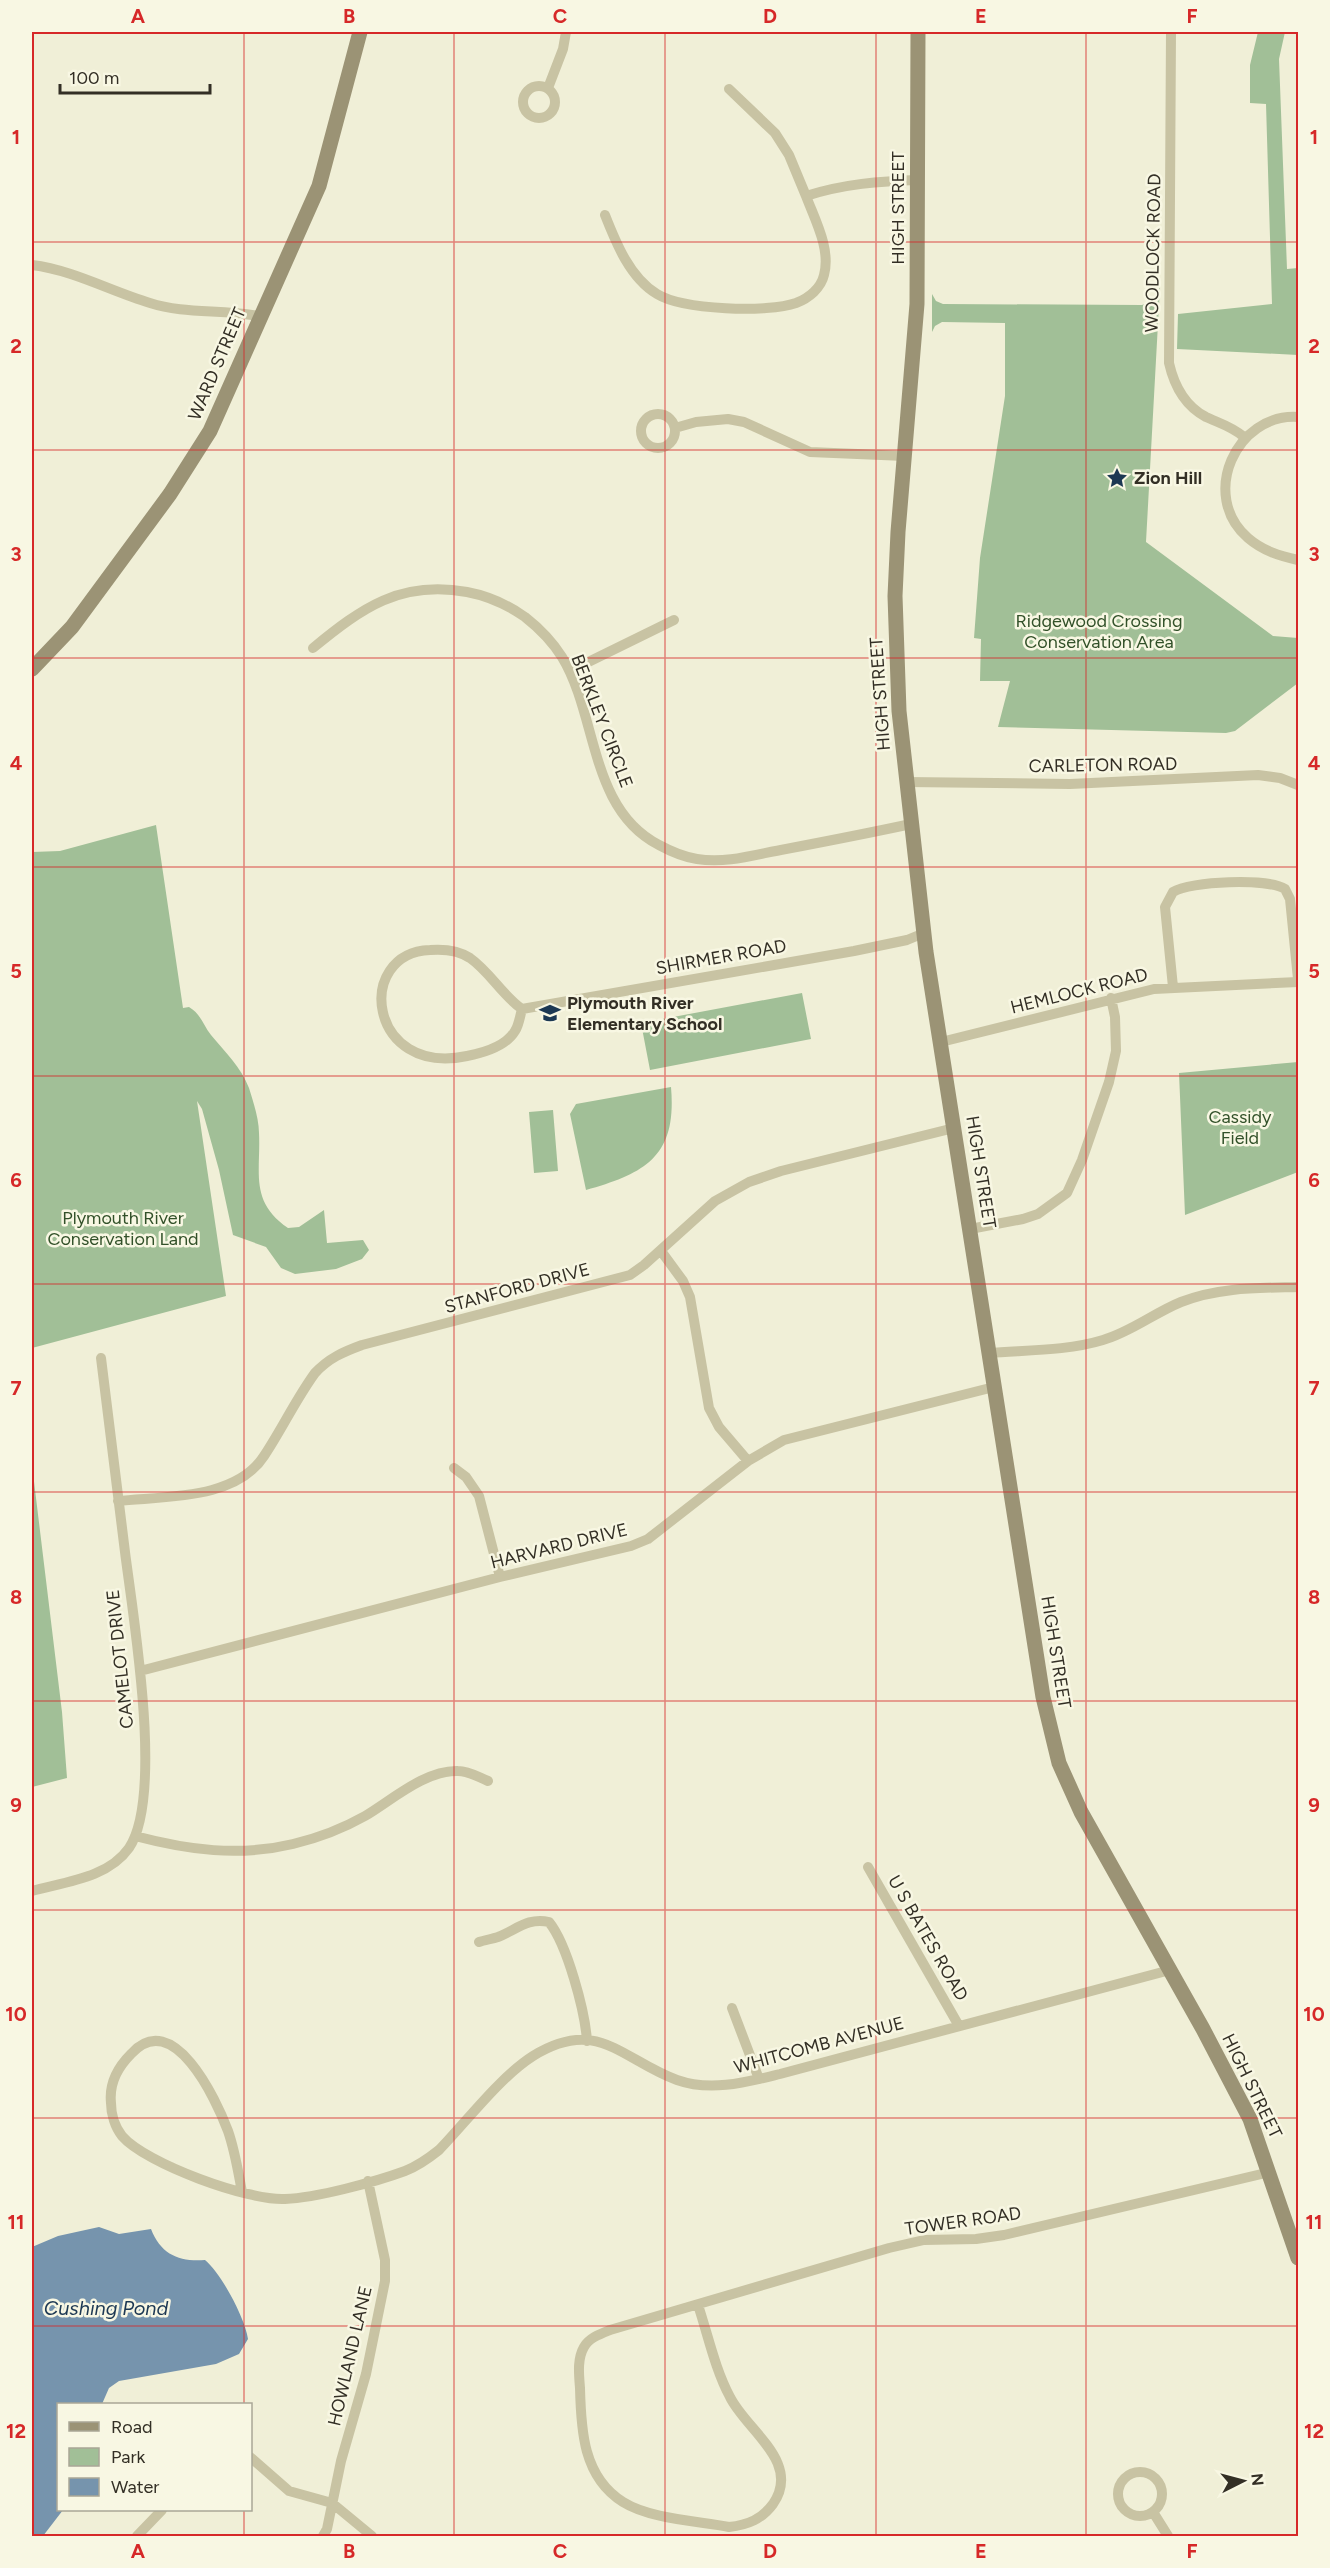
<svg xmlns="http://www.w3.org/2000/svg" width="1330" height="2568" font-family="Figtree,sans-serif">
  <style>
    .green { fill: #a1bf97 }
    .water { fill: #7694ad }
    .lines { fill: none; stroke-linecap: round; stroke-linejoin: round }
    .street { stroke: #c8c3a3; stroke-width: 10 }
    .secondary { stroke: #9b9375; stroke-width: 15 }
    .grid { fill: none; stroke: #d62828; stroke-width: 1.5; stroke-opacity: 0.55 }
    .labels { text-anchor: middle; stroke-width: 5; stroke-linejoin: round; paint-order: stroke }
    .street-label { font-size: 18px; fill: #332f25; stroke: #f8f7e3 }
    .poi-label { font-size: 18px; font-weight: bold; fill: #332f25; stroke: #f8f7e3; text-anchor: start }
    .park-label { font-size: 18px; fill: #325129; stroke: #f8f7e3 }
    .water-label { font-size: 20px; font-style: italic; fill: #1c3853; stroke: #f8f7e3 }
    .neatline { fill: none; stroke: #d62828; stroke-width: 2 }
    .grid-label { font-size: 20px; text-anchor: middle; font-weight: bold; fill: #d62828 }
  </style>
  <rect width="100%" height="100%" fill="#f0efd7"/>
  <path class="green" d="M1258,32H1285L1279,59L1287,269L1298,268V355L1177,349L1178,314L1272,304L1266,104L1250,103V65Z
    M1160,287L1146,542L1273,636L1298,638V683L1235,731L1226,733L998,727L1010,681H980L981,639L974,638L980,558L1005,396V323L942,322L935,326L932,332V294L936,301L943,304L1142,305L1154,300Z
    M156,825L183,1008L189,1007C201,1014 203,1025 211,1035C225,1052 241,1067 249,1088C253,1101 259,1119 259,1133C261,1172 249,1201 288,1228L299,1227L324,1210L327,1243L363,1240L369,1250L362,1259L336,1269L295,1274L281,1268L266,1247L233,1235L219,1170L202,1109L197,1101L226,1296L32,1348V852L60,851Z
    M802,993L811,1039L650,1070L641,1023Z
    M1298,1062V1172L1185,1215L1179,1073Z
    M671,1087C677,1156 646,1173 586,1190L570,1114L576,1104Z
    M553,1110L558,1171L534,1173L529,1112Z
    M32,1465L62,1712L67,1778L32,1787Z"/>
  <path class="water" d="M99,2227L119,2234L151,2229C161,2255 180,2262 205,2260C221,2273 245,2318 248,2339L239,2354L216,2364L119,2381L109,2388L102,2404H58V2510H63L43,2536H32V2247L58,2236Z"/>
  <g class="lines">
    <path class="street" d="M1171,32L1169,363C1174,385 1185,406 1206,417C1219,423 1233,427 1244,437
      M523 102a16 16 0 1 1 32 0a16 16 0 1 1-32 0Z
      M548,88L563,49L566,32
      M729,89L775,133L789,155L806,196
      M605,215C616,243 630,278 657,294C683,310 768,313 796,303C809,298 821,288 824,275C831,249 815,220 806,196C843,184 880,181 919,180
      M32,265C73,270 110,291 150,303C184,314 222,309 259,316
      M641 431a17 17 0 1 1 34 0a17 17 0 1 1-34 0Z
      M1298,417C1236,413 1199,496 1248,538C1263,551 1280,556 1298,560
      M675,428L696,422L728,419L744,422L810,452L905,456
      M313,648C362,608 400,580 467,592C488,596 508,605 525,617C539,628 552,641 562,657C598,716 589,809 659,845C670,851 684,857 697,859C727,864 757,854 786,849C828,841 869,833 911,824
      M570,671L674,620
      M906,782L1070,784L1258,775L1280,778L1298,785
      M1173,987L1165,907L1173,892C1190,881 1268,878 1285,889L1290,899L1298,979
      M522,1009C520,1016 519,1025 515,1031C506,1046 483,1053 467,1056C368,1077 354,953 430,950C443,949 458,950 470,958C490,972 502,995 522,1009L854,951L907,940L924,933
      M941,1042L1154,989L1298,982
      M970,1229L1023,1219L1038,1214L1067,1193L1082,1160L1109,1082L1116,1051L1115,1017L1111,998
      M661,1251L683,1281L690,1297L709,1408L719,1427L748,1461
      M989,1353C1026,1350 1067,1351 1103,1340C1131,1332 1154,1313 1181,1302C1219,1287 1259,1288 1298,1287
      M454,1468L466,1477L479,1496L500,1577
      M118,1501C165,1496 236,1500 264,1456C282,1429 296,1399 315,1373C329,1358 343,1352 362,1345L630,1275L644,1265L715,1201L749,1182L781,1171L954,1128
      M140,1671L500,1577L631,1546L648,1539L748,1461L784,1440L994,1387
      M135,1836C188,1850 239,1857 293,1844C318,1838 342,1829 365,1816C392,1800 425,1770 458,1771C469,1771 478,1777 488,1781
      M868,1867L959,2026
      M32,1891C65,1882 108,1878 129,1848C164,1796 133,1616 125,1552C117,1487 109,1422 101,1358
      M479,1942C485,1940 492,1939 498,1937C516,1930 528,1917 549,1922C567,1944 585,2011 587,2041
      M732,2008L759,2079
      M242,2192C238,2171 235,2151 228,2131C216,2099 173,2007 131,2054C118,2067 109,2084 111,2103C111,2114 115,2127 122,2136C146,2164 249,2201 285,2199C316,2198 375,2182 405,2171C418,2166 429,2158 439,2150C467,2121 500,2077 533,2056C598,2016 622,2060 677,2080C711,2092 747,2082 780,2074L1170,1970
      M698,2305C708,2335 715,2369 730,2397C746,2430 802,2462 773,2504C762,2519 748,2525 729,2527C698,2521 650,2519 623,2502C583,2477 581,2430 580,2388C579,2375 577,2359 584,2347C589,2338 600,2334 610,2330L889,2248L924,2240L976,2239L1004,2235L1270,2172
      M250,2457L289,2491L332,2503L372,2536
      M1118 2494a22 22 0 1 1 44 0a22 22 0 1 1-44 0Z
      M1153,2512L1168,2536
      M137,2536L162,2510
      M323,2536L327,2529L341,2461L366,2374L385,2281V2260L368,2181"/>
    <path class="secondary" d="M918,32L917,304L898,532L895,596L899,711L926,952L1043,1697L1059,1763L1081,1812L1203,2029L1250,2119L1298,2258
      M32,669L72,627L170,494L210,431L319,186L360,32"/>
  </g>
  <path class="grid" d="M244,32V2404M454,32V2536M665,32V2536M876,32V2536M1086,32V2536M32,242H1298M32,450H1298M32,658H1298M32,867H1298M32,1076H1298M32,1284H1298M32,1492H1298M32,1701H1298M32,1910H1298M32,2118H1298M32,2326H1298M244,2510V2536"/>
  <defs>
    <symbol id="sight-bare" viewBox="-9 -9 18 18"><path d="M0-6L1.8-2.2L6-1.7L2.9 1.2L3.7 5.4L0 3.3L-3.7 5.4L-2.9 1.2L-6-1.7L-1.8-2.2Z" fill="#1c3853" stroke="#f8f7e3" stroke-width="2.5" paint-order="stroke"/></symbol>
    <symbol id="school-bare" viewBox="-9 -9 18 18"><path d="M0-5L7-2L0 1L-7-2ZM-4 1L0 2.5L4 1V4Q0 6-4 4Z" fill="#1c3853" stroke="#f8f7e3" stroke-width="2.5" paint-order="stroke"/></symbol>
  </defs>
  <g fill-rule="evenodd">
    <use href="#sight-bare" x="1102" y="463" width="30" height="30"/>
    <use href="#school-bare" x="535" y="998" width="30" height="30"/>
  </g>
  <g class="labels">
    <g class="street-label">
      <text transform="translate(898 208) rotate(-90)" y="6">HIGH STREET</text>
      <text transform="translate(1153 253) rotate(-89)" y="6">WOODLOCK ROAD</text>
      <text transform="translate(217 364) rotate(-67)" y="6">WARD STREET</text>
      <text transform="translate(880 694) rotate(-94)" y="6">HIGH STREET</text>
      <text transform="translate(602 721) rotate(69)" y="6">BERKLEY CIRCLE</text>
      <text transform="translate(1103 765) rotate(-1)" y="6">CARLETON ROAD</text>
      <text transform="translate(721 957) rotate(-10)" y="6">SHIRMER ROAD</text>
      <text transform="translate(1079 991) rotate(-14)" y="6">HEMLOCK ROAD</text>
      <text transform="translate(981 1172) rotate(81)" y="6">HIGH STREET</text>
      <text transform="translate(517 1288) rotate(-15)" y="6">STANFORD DRIVE</text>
      <text transform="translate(559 1546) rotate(-14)" y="6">HARVARD DRIVE</text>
      <text transform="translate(1056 1652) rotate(81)" y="6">HIGH STREET</text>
      <text transform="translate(120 1659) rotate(-96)" y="6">CAMELOT DRIVE</text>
      <text transform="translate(928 1938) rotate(60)" y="6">U S BATES ROAD</text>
      <text transform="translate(819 2045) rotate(-15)" y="6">WHITCOMB AVENUE</text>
      <text transform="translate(1252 2086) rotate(64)" y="6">HIGH STREET</text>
      <text transform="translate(963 2221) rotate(-8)" y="6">TOWER ROAD</text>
      <text transform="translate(350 2356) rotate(-77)" y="6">HOWLAND LANE</text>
    </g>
    <g class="poi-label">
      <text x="1134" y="484">Zion Hill</text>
      <text x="567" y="1009">Plymouth River<tspan x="567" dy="21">Elementary School</tspan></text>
    </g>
    <g class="park-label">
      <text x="1099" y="627">Ridgewood Crossing<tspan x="1099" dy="21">Conservation Area</tspan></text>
      <text x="1240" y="1123">Cassidy<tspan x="1240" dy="21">Field</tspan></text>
      <text x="123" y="1224">Plymouth River<tspan x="123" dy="21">Conservation Land</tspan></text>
    </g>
    <g class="water-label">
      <text x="106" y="2315">Cushing Pond</text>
    </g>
  </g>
  <rect width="1330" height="2568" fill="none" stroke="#f8f7e3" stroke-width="66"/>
  <rect x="57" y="2403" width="195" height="108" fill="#f8f7e3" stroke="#a9a797" stroke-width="1.5"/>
  <rect x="69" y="2422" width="30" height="9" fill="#9b9375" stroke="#a9a797" stroke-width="1.5"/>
  <text x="111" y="2433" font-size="18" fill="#332f25">Road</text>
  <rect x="69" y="2448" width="30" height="18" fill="#a1bf97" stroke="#a9a797" stroke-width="1.5"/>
  <text x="111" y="2463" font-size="18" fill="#332f25">Park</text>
  <rect x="69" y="2478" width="30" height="18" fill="#7694ad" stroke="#a9a797" stroke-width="1.5"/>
  <text x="111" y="2493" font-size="18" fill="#332f25">Water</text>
  <g transform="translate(1243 2481) rotate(84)" stroke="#f8f7e3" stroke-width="4.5" paint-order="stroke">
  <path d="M0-4.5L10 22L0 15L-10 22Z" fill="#332f25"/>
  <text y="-9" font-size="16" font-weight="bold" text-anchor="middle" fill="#332f25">N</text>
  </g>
  <path d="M60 84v9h150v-9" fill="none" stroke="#332f25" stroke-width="3"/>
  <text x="69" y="84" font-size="18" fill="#332f25" stroke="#f8f7e3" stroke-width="4.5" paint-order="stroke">100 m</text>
  <rect x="33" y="33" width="1264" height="2502" class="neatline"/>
  <g class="grid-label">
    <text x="138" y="23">A</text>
    <text x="349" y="23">B</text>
    <text x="560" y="23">C</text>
    <text x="770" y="23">D</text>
    <text x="981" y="23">E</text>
    <text x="1192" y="23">F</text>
    <text x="16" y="144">1</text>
    <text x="1314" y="144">1</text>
    <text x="16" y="353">2</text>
    <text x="1314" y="353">2</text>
    <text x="16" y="561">3</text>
    <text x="1314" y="561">3</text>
    <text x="16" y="770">4</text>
    <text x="1314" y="770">4</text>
    <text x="16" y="978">5</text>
    <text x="1314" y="978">5</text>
    <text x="16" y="1187">6</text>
    <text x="1314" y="1187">6</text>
    <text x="16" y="1395">7</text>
    <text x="1314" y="1395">7</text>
    <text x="16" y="1604">8</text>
    <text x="1314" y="1604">8</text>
    <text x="16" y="1812">9</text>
    <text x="1314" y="1812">9</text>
    <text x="16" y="2021">10</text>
    <text x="1314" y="2021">10</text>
    <text x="16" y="2229">11</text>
    <text x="1314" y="2229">11</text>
    <text x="16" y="2438">12</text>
    <text x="1314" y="2438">12</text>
    <text x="138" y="2558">A</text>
    <text x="349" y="2558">B</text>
    <text x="560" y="2558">C</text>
    <text x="770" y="2558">D</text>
    <text x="981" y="2558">E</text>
    <text x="1192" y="2558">F</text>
  </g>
</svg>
